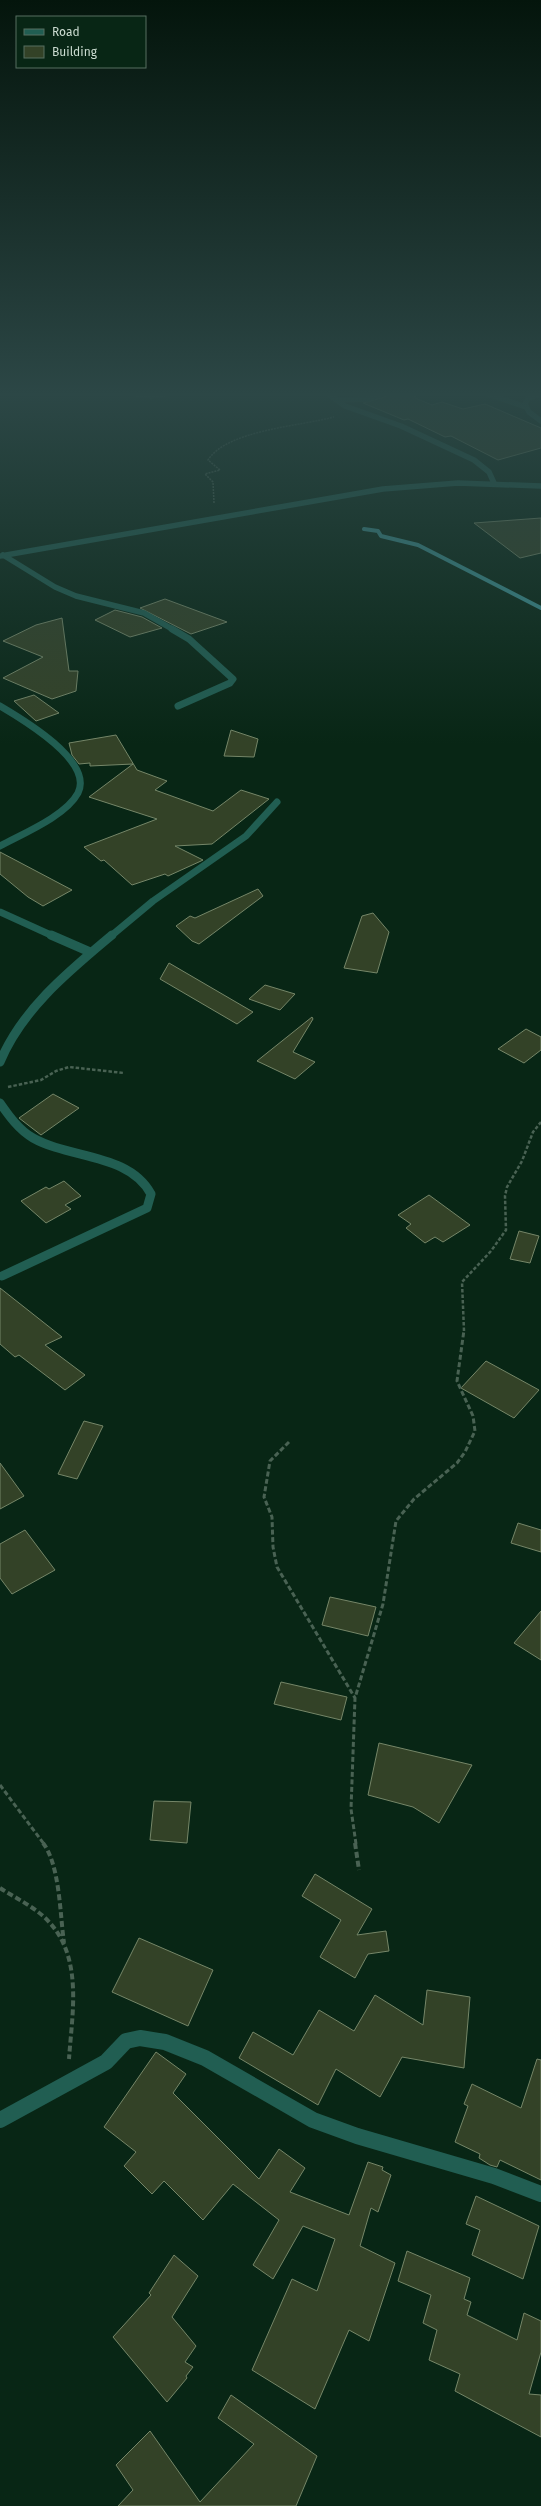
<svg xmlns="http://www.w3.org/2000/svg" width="541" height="2506" font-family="'Fira Sans',sans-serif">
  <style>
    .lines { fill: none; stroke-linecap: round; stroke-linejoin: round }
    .stream { stroke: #3d9092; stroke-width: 4 }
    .building { fill: #334227; stroke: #758668 }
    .path-far3 { stroke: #496253; stroke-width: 1.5; stroke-dasharray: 2 1; stroke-linecap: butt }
    .path-far2 { stroke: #496253; stroke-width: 2.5; stroke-dasharray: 3.5 2; stroke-linecap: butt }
    .path-far1 { stroke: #496253; stroke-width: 3; stroke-dasharray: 5 2.5; stroke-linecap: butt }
    .path { stroke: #496253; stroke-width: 4; stroke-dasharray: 6 3; stroke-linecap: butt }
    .minor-far3 { stroke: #215e52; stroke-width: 5.5 }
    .minor-far2 { stroke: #215e52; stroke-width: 7 }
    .minor-far1 { stroke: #215e52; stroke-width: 9 }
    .minor { stroke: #215e52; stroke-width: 16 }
  </style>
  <rect width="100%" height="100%" fill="#082615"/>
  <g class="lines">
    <path class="stream" d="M364,529L378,531L381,536L418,545L541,608"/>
  </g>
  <path class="building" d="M387,393H415V398L432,405L442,402L463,409L485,404L541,428V448L498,460L451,436L445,437L408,419L404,420L363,403L385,397Z
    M541,518V553L520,558L474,523Z
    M165,599L227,622L191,634L140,608Z
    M115,610L142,617L162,628L130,637L95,620Z
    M62,618L69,671H78L76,691L52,699L3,678L43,657L3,641L36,625Z
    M34,695L59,713L36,721L14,701Z
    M231,730L258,739L254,757L224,756Z
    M116,735L137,770L167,781L155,790L213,811L241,790L269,799L212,844L175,846L203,860L201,861L168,876L165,874L132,885L104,860L101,861L84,847L157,819L89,797L133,764L90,766V763L79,764L72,755L69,743Z
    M0,852L72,890L43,906L28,897L0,874Z
    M258,889L263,896L199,944L192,941L176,926L190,916L195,918Z
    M373,913L389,932L377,973L344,968L362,916Z
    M169,963L253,1012L237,1024L160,979Z
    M265,985L295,994L280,1010L249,999Z
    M312,1017L313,1019L293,1052L315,1062L295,1079L257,1061Z
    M526,1029L541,1037V1050L524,1063L498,1049Z
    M53,1094L79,1108L41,1135L19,1118Z
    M64,1181L81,1196L65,1205L71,1209L46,1223L21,1201L46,1187L49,1189Z
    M429,1195L470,1225L443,1242L435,1237L425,1243L406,1228L411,1224L398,1215Z
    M519,1231L539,1236L530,1263L510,1259Z
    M0,1288L62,1337L45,1345L85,1375L65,1390L19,1355L15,1357L0,1344Z
    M486,1361L539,1390L514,1418L461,1388Z
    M84,1421L103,1426L77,1479L58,1474Z
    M0,1463L24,1496L0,1509Z
    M518,1523L541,1530V1552L511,1543Z
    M25,1530L55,1570L12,1594L0,1578V1544Z
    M330,1597L376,1607L368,1636L322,1625Z
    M541,1611V1660L514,1643Z
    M281,1682L347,1697L341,1720L274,1704Z
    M379,1743L472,1765L439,1823L413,1807L368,1795Z
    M154,1801L191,1802L187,1843L150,1840Z
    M315,1874L372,1909L357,1935L386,1931L389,1951L368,1954L355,1978L320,1957L341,1920L302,1896Z
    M139,1938L213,1970L188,2026L112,1992Z
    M427,1990L470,1997L464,2068L402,2057L380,2097L336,2069L318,2105L239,2058L253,2032L293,2055L319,2010L354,2031L375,1995L423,2025Z
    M156,2052L186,2074L173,2093L259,2179L279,2149L305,2168L290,2192L349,2215L368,2162L383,2167L382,2170L391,2175L378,2212L371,2208L360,2246L395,2263L369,2341L349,2330L315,2409L252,2370L292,2279L317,2291L335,2239L303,2226L273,2279L253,2265L279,2220L233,2184L203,2220L164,2181L152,2194L124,2166L136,2152L104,2127Z
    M537,2059L541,2060V2180L500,2160L497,2167L490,2165L479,2158L480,2154L455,2142L468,2106L464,2104L472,2084L521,2108Z
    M476,2196L539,2226L523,2279L472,2255L480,2230L466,2224Z
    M407,2251L470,2278L464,2299L471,2302L467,2315L517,2340L524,2313L541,2321V2352L529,2394L541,2395V2437L455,2391L460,2374L429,2360L437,2330L423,2323L431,2295L398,2281Z
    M174,2255L198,2276L172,2317L196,2346L185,2362L193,2367L186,2376L187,2378L167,2402L113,2337L151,2295L149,2293Z
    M231,2395L317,2456L296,2506H118L133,2490L116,2465L150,2431L200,2502L254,2444L218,2418Z"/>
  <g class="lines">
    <path class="path-far3" d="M214,503L213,482L205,474L220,470L208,460C227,430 301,426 334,417"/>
    <path class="path-far2" d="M8,1087L41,1080L56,1071L69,1067L124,1073
      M464,1331L462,1282L491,1251L506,1230L505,1196L507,1187L522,1161L533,1132L541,1122"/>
    <path class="path-far1" d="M289,1442L270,1461L264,1497L272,1517L273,1547L277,1567L355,1698
      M0,1785L44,1844
      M356,1844L351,1809L355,1698L383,1604L396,1521L414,1499L457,1463L465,1452L475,1431L473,1416L457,1381L464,1330"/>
    <path class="path" d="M43,1843C60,1865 60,1915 64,1943
      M355,1843L359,1870
      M0,1888C17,1899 37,1908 50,1923C83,1960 72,2014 69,2059"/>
    <path class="minor-far3" d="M130,393L151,396L172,393
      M327,393L345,406L401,426L474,460L489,472L494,483
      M485,393L526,407
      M541,394L528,398L525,404L529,412L541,421
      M336,400L368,399L383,393
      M3,555L55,587L76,596L144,613L174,630
      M0,556L383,489L458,483L541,486"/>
    <path class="minor-far2" d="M172,629L189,639L233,679L230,683L178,706
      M0,706C22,719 94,761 78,793C66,816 22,834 0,846
      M0,912L53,936
      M111,936L153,901L246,836L277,802"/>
    <path class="minor-far1" d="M51,935L90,952
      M0,1062C22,1009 69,971 112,935
      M0,1103C9,1116 19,1130 33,1138C70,1159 129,1153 151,1194L147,1208L2,1276"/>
    <path class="minor" d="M0,2120L106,2062L126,2041L140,2038L165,2042L205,2058L313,2120L357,2136L494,2176L541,2194"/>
  </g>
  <linearGradient id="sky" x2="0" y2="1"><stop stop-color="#04150c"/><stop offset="0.53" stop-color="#2c4746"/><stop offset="1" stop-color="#2c4746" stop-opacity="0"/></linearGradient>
  <rect width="541" height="744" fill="url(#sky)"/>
  <rect x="16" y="16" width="130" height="52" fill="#082615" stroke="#566e60"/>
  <rect x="24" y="29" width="20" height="6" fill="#215e52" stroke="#566e60"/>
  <text x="52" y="36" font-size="12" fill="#cbdbd0">Road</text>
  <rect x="24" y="46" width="20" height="12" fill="#334227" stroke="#566e60"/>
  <text x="52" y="56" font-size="12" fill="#cbdbd0">Building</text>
</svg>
